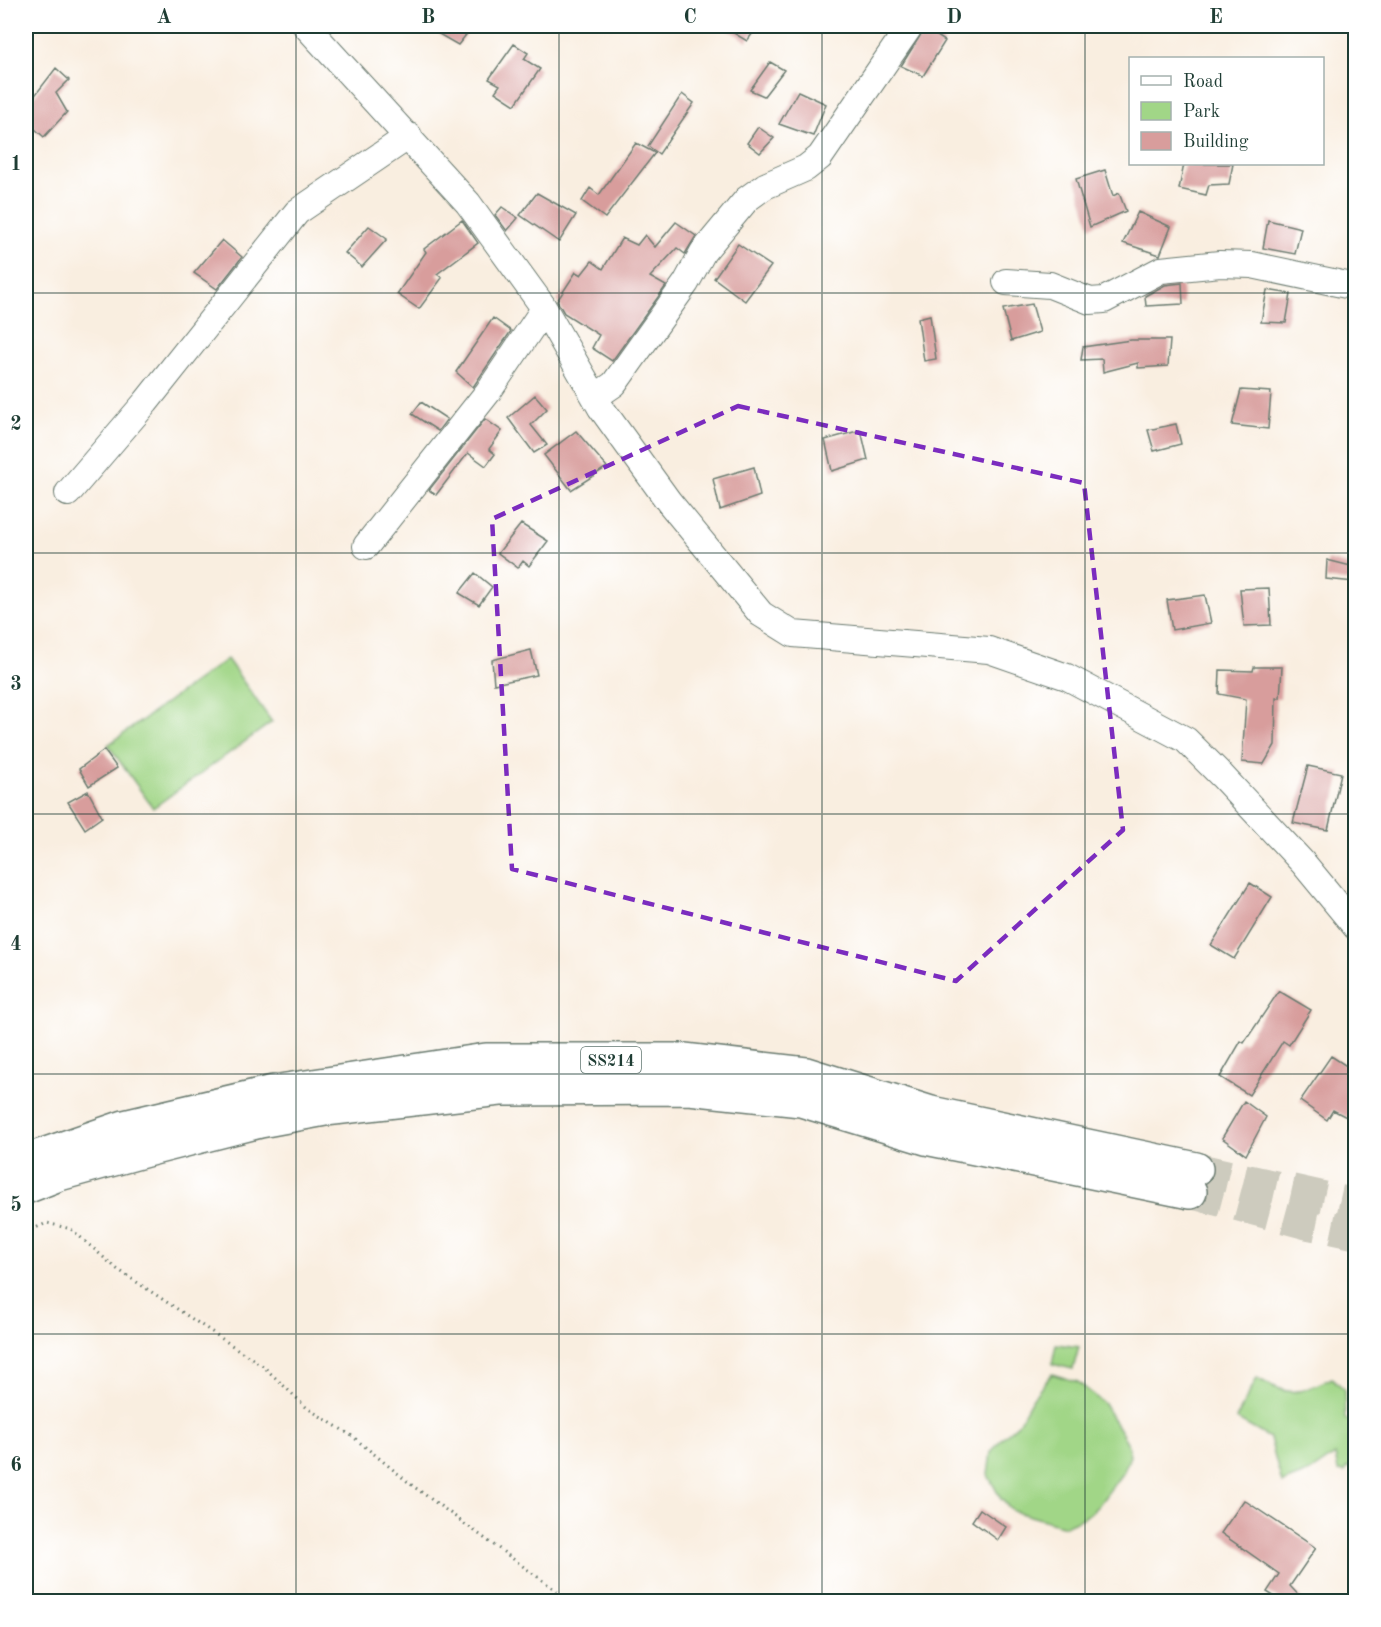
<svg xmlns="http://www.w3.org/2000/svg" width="1381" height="1627" font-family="'Old Standard TT',serif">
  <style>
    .green { fill: #a1d687; stroke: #608a5e; stroke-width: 1.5 }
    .building { fill: #d89d9c }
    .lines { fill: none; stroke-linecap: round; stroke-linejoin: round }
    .highway-tunnel { stroke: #cdcbbe; stroke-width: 33; stroke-dasharray: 33 16; stroke-linecap: butt }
    .minor-casing { stroke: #6b7b70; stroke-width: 28 }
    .highway-casing { stroke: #6b7b70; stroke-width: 36 }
    .path { stroke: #6b7b70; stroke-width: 3; stroke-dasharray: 1.5 4.5; stroke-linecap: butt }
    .minor { stroke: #fff; stroke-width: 26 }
    .highway { stroke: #fff; stroke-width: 33 }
    .marked { fill: none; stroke: #7b2cbf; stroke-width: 4.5; stroke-dasharray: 12 8; stroke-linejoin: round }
    .grid { fill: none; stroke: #1f3d34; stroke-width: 1.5; stroke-opacity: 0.55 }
    .labels { text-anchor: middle; stroke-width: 4.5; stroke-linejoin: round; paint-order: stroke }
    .shield { fill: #fff; stroke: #627771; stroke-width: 1.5 }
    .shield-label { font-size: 16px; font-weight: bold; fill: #1f3d34 }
    .neatline { fill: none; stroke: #1f3d34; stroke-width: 2 }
    .grid-label { font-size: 20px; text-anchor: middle; font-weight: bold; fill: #1f3d34 }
  </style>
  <rect width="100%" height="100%" fill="#fff"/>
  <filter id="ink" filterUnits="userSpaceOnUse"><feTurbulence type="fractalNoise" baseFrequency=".0167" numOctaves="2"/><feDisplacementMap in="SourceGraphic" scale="12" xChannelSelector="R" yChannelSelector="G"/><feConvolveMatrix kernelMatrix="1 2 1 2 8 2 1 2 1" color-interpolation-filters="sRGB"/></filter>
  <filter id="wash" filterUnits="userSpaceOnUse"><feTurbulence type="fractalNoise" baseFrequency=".008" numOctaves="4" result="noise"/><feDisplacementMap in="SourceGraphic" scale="24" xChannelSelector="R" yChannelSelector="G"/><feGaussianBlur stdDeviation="1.35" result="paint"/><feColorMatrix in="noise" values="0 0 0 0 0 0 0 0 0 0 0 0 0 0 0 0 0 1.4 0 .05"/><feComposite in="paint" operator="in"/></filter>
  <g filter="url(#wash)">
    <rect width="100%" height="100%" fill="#f9eee0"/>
    <path class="green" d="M227,659L272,722L153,808L108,745Z
      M1056,1344L1079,1347L1073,1369L1052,1364Z
      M1052,1374L1078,1382L1104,1404L1127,1442L1130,1456L1124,1471L1098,1506L1085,1517L1065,1526L1013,1511L1001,1499L988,1475L991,1452L1002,1438L1018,1424L1032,1399Z
      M1257,1378C1292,1398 1296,1394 1332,1378L1344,1389L1345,1418L1355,1424V1466L1347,1467L1345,1472L1338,1471L1335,1455L1310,1472L1282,1483L1270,1438L1236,1419Z"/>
    <g id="blocks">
      <path class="building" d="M425,26H473L458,45Z
        M722,26H758L747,41Z
        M925,28L945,41L923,76L901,66Z
        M514,44L528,53L524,59L540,69L515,105L495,92L500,85L489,79Z
        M770,62L784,70L764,96L750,90Z
        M56,68L69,80L56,93L67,112L44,137L26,121V107Z
        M798,91L826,104L813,136L779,124Z
        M682,94L694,103L659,154L648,146Z
        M758,127L774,138L760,153L747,143Z
        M636,143L655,153L605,218L582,201L590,188L599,195Z
        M1184,164H1233L1229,184L1209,185L1206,195L1179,189Z
        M1105,170L1113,196L1119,193L1126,211L1090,227L1076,179Z
        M537,193L576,215L559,242L520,215Z
        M502,207L518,218L507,231L495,215Z
        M1138,212L1171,227L1160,255L1123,243Z
        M462,220L478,243L437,274L442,278L419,309L397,294L426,252L424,249Z
        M1268,220L1301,228L1295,254L1263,248Z
        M676,222L696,236L685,254L677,248L650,277L666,286L612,361L592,348L599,335L564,313L557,301L576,272L581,275L592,261L603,269L622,238L637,245L645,235L655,247Z
        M369,226L387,239L362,267L345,253Z
        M222,240L242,257L217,289L194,273Z
        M738,244L771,266L745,301L714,278Z
        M1182,283L1183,304L1146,306L1145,296L1165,285Z
        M1267,290L1291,294L1286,323L1261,322Z
        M1032,304L1040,332L1011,341L1003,309Z
        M930,315L936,359L924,361L918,318Z
        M493,318L511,331L473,387L456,372Z
        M1131,340H1170L1168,366L1138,368V363L1103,372L1102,359L1081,360L1083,347Z
        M1241,390L1271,392L1268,429L1232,425Z
        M535,395L547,409L531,425L547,445L534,453L508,418Z
        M421,402L447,419L438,431L412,414Z
        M485,419L502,431L489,449L495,454L486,466L468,453L436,495L429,490Z
        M1176,424L1181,444L1154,451L1148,430Z
        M861,430L868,460L832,471L825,440Z
        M576,431L607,467L571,490L544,455Z
        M754,467L760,496L720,510L713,479Z
        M521,524L548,541L529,566L523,561L518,568L498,553Z
        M1327,560L1355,567L1354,582L1326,579Z
        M475,573L492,587L479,605L459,593Z
        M1269,588L1271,625L1244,626L1240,589Z
        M1205,595L1211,623L1172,630L1167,600Z
        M531,650L537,675L494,684L492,660Z
        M1254,667H1282L1280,698H1276L1275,745L1264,764L1242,762L1246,699L1219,694L1220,670L1253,671Z
        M104,750L117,768L89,786L79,769Z
        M1308,766L1341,773L1328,830L1293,823Z
        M88,791L102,817L85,829L68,802Z
        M1250,883L1272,897L1234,959L1211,945Z
        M1279,991L1311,1010L1289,1045L1283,1041L1249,1095L1220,1077L1241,1041L1244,1043Z
        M1331,1056L1356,1072L1346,1091L1356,1095V1122L1333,1110L1327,1120L1300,1101Z
        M1244,1101L1266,1117L1246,1155L1222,1138Z
        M1244,1500L1316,1548L1290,1586L1305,1602H1283L1267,1592L1279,1574L1221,1533Z
        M980,1509L1006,1527L998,1540L972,1521Z"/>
    </g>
  </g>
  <g filter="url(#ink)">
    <use href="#blocks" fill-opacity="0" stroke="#6b7b70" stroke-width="1.5"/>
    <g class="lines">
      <path class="highway-tunnel" d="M1196,1169L1356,1205
        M1190,1192L1307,1223L1356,1233"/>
      <defs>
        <path id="minor" d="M306,26L468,203L542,305L601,408L669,502L761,614L793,634L989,650L1067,677L1186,740L1222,776L1304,864L1356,927
          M1006,282L1050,285L1090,301L1104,300L1161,270L1220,264L1252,265L1356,287
          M595,397L614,384L686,283L703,252L747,199L765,186L806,168L820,157L910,26
          M68,493L146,402L297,212L409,136
          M366,546L488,392L544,309"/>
        <path id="highway" d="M26,1161L124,1127L273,1092L486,1060H684L806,1074L931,1113L1196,1169
          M26,1187L59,1174L150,1149L260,1121L325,1109L500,1089L689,1088L801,1100L926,1138L1190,1192"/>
      </defs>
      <use href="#minor" class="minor-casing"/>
      <use href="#highway" class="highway-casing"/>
      <path class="path" d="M26,1232L47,1223L71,1229L117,1269L263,1366L307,1408L352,1436L413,1486L572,1602"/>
      <use href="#minor" class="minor"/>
      <use href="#highway" class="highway"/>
    </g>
  </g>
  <path class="marked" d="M738,406L1084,483L1123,830L956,981L512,869L492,519Z"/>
  <path class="grid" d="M296,26V1602M559,26V1602M822,26V1602M1085,26V1602M26,293H1356M26,553H1356M26,814H1356M26,1074H1356M26,1334H1356"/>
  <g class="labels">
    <rect class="shield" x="581" y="1047" width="60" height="26" rx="4.5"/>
    <g class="shield-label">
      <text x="611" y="1066">SS214</text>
    </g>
  </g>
  <rect width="1381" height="1627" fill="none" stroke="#fff" stroke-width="66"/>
  <rect x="1129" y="57" width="195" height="108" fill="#ffffff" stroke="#a5b1ae" stroke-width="1.5"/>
  <rect x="1141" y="76" width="30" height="9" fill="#ffffff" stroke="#a5b1ae" stroke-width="1.5"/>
  <text x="1183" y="87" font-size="18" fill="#1f3d34">Road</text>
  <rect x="1141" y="102" width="30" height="18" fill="#a1d687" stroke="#a5b1ae" stroke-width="1.5"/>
  <text x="1183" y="117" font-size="18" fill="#1f3d34">Park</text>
  <rect x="1141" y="132" width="30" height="18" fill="#d89d9c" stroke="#a5b1ae" stroke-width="1.5"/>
  <text x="1183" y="147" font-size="18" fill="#1f3d34">Building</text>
  <rect x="33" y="33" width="1315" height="1561" class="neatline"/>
  <g class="grid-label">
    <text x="164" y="23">A</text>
    <text x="428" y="23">B</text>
    <text x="690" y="23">C</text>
    <text x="954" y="23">D</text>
    <text x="1216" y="23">E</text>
    <text x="16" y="170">1</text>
    <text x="16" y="430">2</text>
    <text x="16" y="690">3</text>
    <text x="16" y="950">4</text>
    <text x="16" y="1211">5</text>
    <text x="16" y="1471">6</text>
  </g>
</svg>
